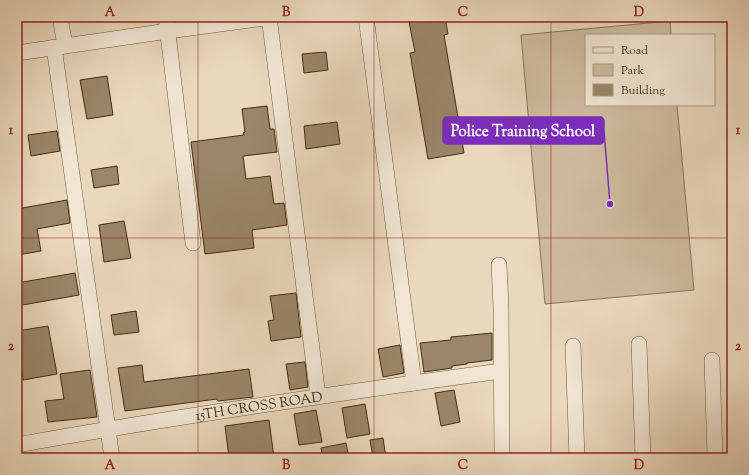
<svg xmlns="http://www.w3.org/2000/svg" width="749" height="475" font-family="'Sorts Mill Goudy',serif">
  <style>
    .green { fill: #cebb9f; stroke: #887456 }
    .building { fill: #9a8669; stroke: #432d0e }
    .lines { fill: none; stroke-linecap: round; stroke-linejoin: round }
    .street-casing { stroke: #6d583a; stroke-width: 16 }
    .street { stroke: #f1e6d4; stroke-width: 15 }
    .grid { fill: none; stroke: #8f2418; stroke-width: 1; stroke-opacity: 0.55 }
    .labels { text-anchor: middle; stroke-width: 3; stroke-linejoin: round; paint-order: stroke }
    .street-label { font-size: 14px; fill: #432d0e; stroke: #f1e6d4 }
    .leader { fill: none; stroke: #7b2cbf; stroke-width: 1.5 }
    .callout-dot { fill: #7b2cbf; stroke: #f1e6d4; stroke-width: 1.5 }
    .callout { fill: #7b2cbf; stroke: #7b2cbf; stroke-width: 1.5 }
    .callout-label { font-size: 15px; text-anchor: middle; font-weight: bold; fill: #fff }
    .neatline { fill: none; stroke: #8f2418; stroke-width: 1.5 }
    .grid-label { font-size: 13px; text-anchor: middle; font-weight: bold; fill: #8f2418 }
  </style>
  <rect width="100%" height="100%" fill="#ead8bd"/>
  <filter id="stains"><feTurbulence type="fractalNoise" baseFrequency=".005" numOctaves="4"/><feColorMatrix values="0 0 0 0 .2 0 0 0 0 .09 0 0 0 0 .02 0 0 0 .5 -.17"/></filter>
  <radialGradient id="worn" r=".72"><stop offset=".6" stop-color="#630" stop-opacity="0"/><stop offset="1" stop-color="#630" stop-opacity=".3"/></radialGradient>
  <path class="green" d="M670,21L671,35H586V105H677L694,290L545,304L521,35Z"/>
  <path class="building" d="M408,17H445L448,34L444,35L464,153L428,159L410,53L415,52Z
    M326,52L328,70L304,73L302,54Z
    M107,76L113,115L87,119L80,80Z
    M267,106L270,129H274L277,152L243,156L246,179L270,176L274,204L284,203L287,225L252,230L254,248L205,254L191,142L244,135L243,133L245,132L242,109Z
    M337,122L340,144L306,149L304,126Z
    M57,131L60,151L31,156L28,135Z
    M117,166L119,184L94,188L91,170Z
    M67,200L70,223L37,229L41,251L17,255V209Z
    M124,221L131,258L104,262L99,225Z
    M75,273L79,295L17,306V283Z
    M296,293L301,337L271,341L268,321L274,320L270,296Z
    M136,311L139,332L114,335L111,315Z
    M48,326L57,374L23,380L17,331Z
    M492,333V360L467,363V364L452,366V368L424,372L420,343L451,340V337Z
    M400,345L404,373L383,377L378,349Z
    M305,362L308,387L290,390L286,364Z
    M142,365L144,382L249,369L253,397L218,401L217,399L125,411L118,368Z
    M90,370L97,417L48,422L45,401L64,399L60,374Z
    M454,390L460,422L441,426L435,393Z
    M365,404L370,434L347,438L342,408Z
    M316,410L322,442L299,445L294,414Z
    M269,420L274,458H229L225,426Z
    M383,438L386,458H373L370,440Z
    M346,443L349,458H323L321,448Z"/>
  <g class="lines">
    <defs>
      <g id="street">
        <path d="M60,17L65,45"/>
        <path d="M166,17L193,243"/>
        <path d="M269,17L318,396"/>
        <path d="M366,17L414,383"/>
        <path d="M54,47L112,458"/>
        <path d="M17,53L168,31L273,17"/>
        <path d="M499,265L501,307L502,458"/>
        <path d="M639,344L643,458"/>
        <path d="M573,346L577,458"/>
        <path d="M712,360L715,458"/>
        <path id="s1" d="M17,445C178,416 339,393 501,371"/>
      </g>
    </defs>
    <use href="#street" class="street-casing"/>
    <use href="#street" class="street"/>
  </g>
  <path class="grid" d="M198,17V458M374,17V458M551,17V458M17,238H732"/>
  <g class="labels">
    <g class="street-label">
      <text dy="5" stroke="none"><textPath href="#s1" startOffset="245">15TH CROSS ROAD</textPath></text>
    </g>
  </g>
  <path class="leader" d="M610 204L604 131"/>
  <circle class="callout-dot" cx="610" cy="204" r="4"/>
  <rect class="callout" x="443" y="117" width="161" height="27" rx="4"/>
  <g class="callout-label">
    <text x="523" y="136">Police Training School</text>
  </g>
  <rect width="749" height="475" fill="none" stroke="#ead8bd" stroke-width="44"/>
  <rect x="585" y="34" width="130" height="72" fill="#f1e6d4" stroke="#ab9c85"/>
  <rect x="593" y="47" width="20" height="6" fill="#f1e6d4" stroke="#ab9c85"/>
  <text x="621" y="54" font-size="12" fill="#432d0e">Road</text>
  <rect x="593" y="64" width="20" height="12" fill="#cebb9f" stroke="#ab9c85"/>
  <text x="621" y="74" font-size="12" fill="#432d0e">Park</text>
  <rect x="593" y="84" width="20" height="12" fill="#9a8669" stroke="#ab9c85"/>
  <text x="621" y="94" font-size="12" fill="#432d0e">Building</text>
  <rect x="22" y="22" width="705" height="431" class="neatline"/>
  <g class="grid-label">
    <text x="110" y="16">A</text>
    <text x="286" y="16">B</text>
    <text x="463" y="16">C</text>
    <text x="639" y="16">D</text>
    <text x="11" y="134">1</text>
    <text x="738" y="134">1</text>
    <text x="11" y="350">2</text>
    <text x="738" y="350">2</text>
    <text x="110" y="469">A</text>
    <text x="286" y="469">B</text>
    <text x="463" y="469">C</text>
    <text x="639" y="469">D</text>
  </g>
  <rect width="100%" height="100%" filter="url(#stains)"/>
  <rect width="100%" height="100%" fill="url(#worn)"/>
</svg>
